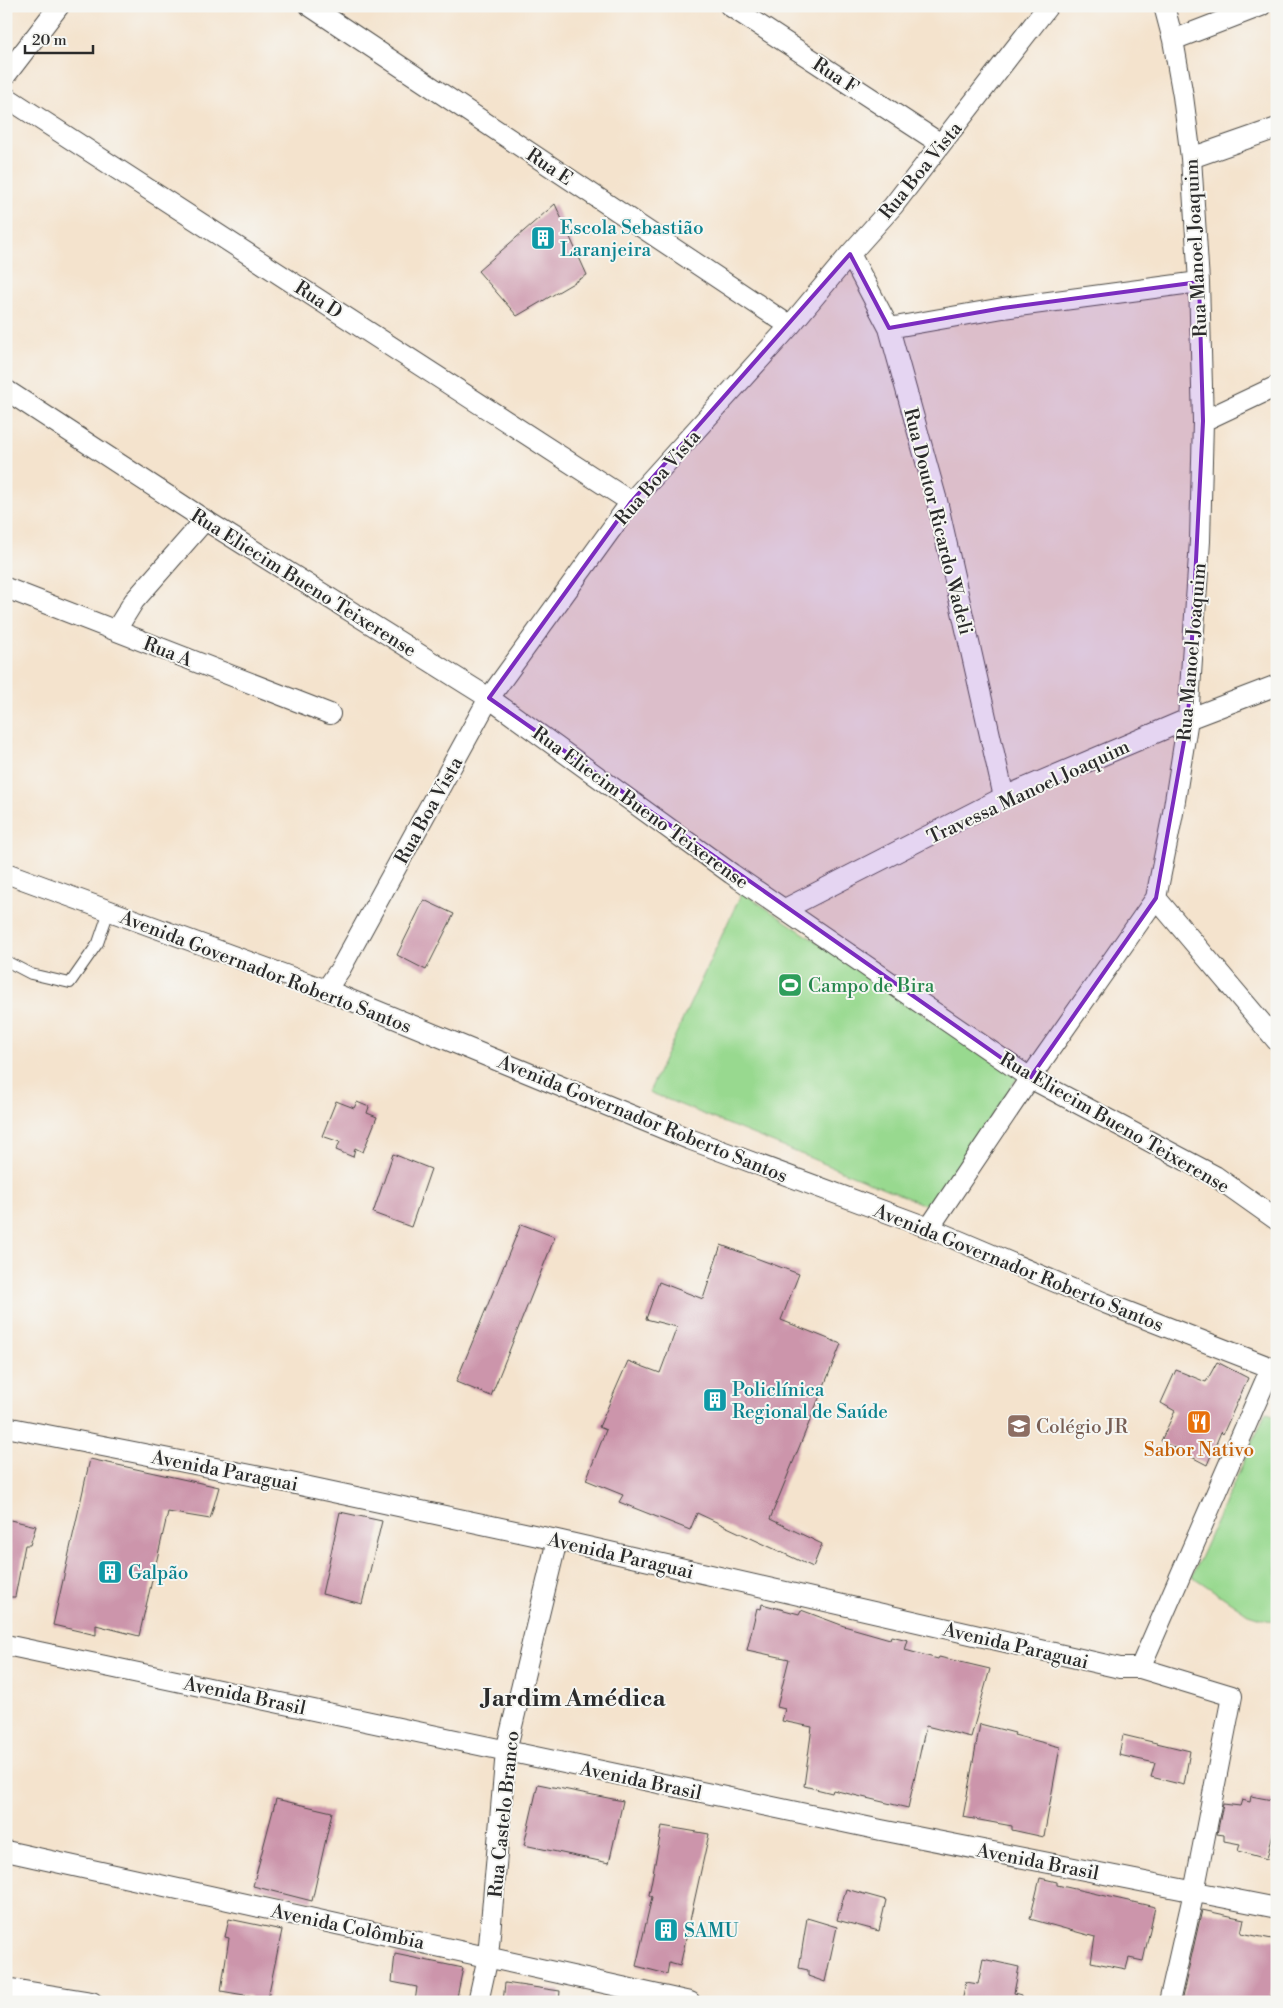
<svg xmlns="http://www.w3.org/2000/svg" width="1283" height="2008" font-family="'Libre Bodoni',serif">
  <style>
    .green { fill: #98d98f; stroke: #62825d }
    .building { fill: #cc95ab }
    .lines { fill: none; stroke-linecap: round; stroke-linejoin: round }
    .service-casing { stroke: #494743; stroke-width: 12 }
    .minor-casing { stroke: #494743; stroke-width: 22 }
    .service { stroke: #fff; stroke-width: 10 }
    .minor { stroke: #fff; stroke-width: 20 }
    .marked { fill: #7b2cbf; fill-opacity: 0.2; stroke: #7b2cbf; stroke-width: 4; stroke-linejoin: round }
    .labels { text-anchor: middle; stroke-width: 4; stroke-linejoin: round; paint-order: stroke }
    .street-label { font-size: 19px; fill: #2b2b2b; stroke: #f6f6f2 }
    .culture-label { font-size: 19px; fill: #0d838f; stroke: #f6f6f2; text-anchor: start }
    .leisure-label { font-size: 19px; fill: #27864d; stroke: #f6f6f2; text-anchor: start }
    .education-label { font-size: 19px; fill: #785e54; stroke: #f6f6f2; text-anchor: start }
    .food-label { font-size: 19px; fill: #c56008; stroke: #f6f6f2 }
    .district-label { font-size: 24px; font-weight: bold; fill: #2b2b2b; stroke: #f6f6f2 }
  </style>
  <rect width="100%" height="100%" fill="#f6f6f2"/>
  <filter id="ink" filterUnits="userSpaceOnUse"><feTurbulence type="fractalNoise" baseFrequency=".02" numOctaves="2"/><feDisplacementMap in="SourceGraphic" scale="10" xChannelSelector="R" yChannelSelector="G"/><feConvolveMatrix kernelMatrix="1 2 1 2 8 2 1 2 1" color-interpolation-filters="sRGB"/></filter>
  <filter id="wash" filterUnits="userSpaceOnUse"><feTurbulence type="fractalNoise" baseFrequency=".0096" numOctaves="4" result="noise"/><feDisplacementMap in="SourceGraphic" scale="20" xChannelSelector="R" yChannelSelector="G"/><feGaussianBlur stdDeviation="1.12" result="paint"/><feColorMatrix in="noise" values="0 0 0 0 0 0 0 0 0 0 0 0 0 0 0 0 0 1.4 0 .05"/><feComposite in="paint" operator="in"/></filter>
  <g filter="url(#wash)">
    <rect width="100%" height="100%" fill="#f4e3cd"/>
    <path class="green" d="M742,892L1018,1077L930,1207L649,1092Z
      M1266,1412L1277,1417V1623L1248,1614L1192,1576Z"/>
    <g id="blocks">
      <path class="building" d="M555,204L587,275L517,316L478,271Z
        M424,900L454,914L426,970L397,955Z
        M336,1101L354,1108L357,1102L369,1107L367,1113L377,1117L363,1152L355,1148L353,1157L336,1150L340,1142L322,1136Z
        M393,1154L431,1169L411,1227L373,1213Z
        M521,1224L555,1237L491,1396L456,1382Z
        M721,1245L799,1274L781,1320L841,1344L770,1519L822,1544L813,1567L697,1513L690,1530L619,1502L623,1495L586,1480L606,1430L599,1427L628,1361L660,1373L677,1327L646,1319L659,1282L703,1299Z
        M1217,1362L1248,1378L1223,1434L1221,1432L1207,1465L1161,1441L1175,1411L1161,1403L1176,1370L1206,1382Z
        M90,1459L219,1487L210,1519L168,1512L139,1636L96,1625V1635L53,1625Z
        M340,1512L382,1521L362,1604L322,1594Z
        M6,1519L36,1526L30,1545H25L15,1597H6Z
        M762,1604L799,1614L801,1610L844,1626L890,1639L891,1636L908,1640L905,1650L938,1659L939,1657L990,1669L971,1737L926,1726L908,1808L833,1790L832,1793L804,1786L812,1727L782,1721L785,1709L777,1707L789,1659L747,1650L757,1608L761,1609Z
        M980,1724L1015,1733L1014,1735L1060,1747L1044,1837L1012,1830V1826L963,1817Z
        M1123,1735L1190,1751L1184,1785L1151,1777L1155,1763L1119,1755Z
        M538,1784L623,1801L609,1863L524,1845Z
        M1251,1796L1277,1801V1825L1275,1824L1267,1859L1238,1851L1240,1844L1224,1841V1835L1217,1834L1223,1804L1240,1806L1242,1800L1250,1802Z
        M276,1799L332,1812L312,1901L253,1886Z
        M662,1826L709,1834L680,1966L669,1963L667,1974L636,1966L652,1897L649,1895Z
        M1040,1878L1057,1882V1885L1155,1907L1143,1961L1129,1958L1126,1969L1091,1962L1095,1937L1030,1919Z
        M846,1889L886,1900L879,1931L837,1920Z
        M1202,1910L1244,1919L1241,1933L1277,1940V1969L1269,2002H1181Z
        M807,1918L837,1927L825,1982L808,1976V1970L799,1968Z
        M229,1919L282,1930L267,2002H249L250,1996L221,1991L229,1938L225,1937Z
        M395,1954L463,1968L456,2002H415L417,1987L392,1982Z
        M983,1959L1019,1967L1014,1993L1021,1995V2002H962L966,1982L978,1984Z
        M505,1983L560,1991L559,2002H503Z"/>
    </g>
  </g>
  <g filter="url(#ink)">
    <use href="#blocks" fill-opacity="0" stroke="#494743" stroke-width="1"/>
    <g class="lines">
      <defs>
        <path id="service" d="M6,961L31,974L70,983L98,943L109,911"/>
        <path id="minor" d="M310,6L790,326
          M730,6L941,144
          M1173,40L1261,6
          M6,75L59,6
          M6,97L631,502
          M1191,158L1277,128
          M850,254L889,328L937,501L1004,797
          M889,328L1003,308L1199,282
          M6,390L205,520L489,698L732,874L1030,1078L1215,1176L1277,1220
          M1203,421L1277,386
          M6,588L330,714
          M116,630L134,601L205,520
          M6,873L326,990L689,1139L929,1228L1105,1303L1277,1370
          M1156,898L1277,1041
          M785,909L1004,797L1188,719L1277,685
          M326,990L341,968L489,698L631,502L790,326L850,254L893,206L1048,6
          M929,1228L1030,1078L1156,898L1173,813L1188,719L1200,541L1203,421L1199,282L1191,158L1183,96L1173,40L1164,6
          M6,1427L286,1482L557,1540L1120,1668H1140L1232,1696L1194,1892L1169,2002
          M6,1645L881,1830L1277,1908
          M1140,1668L1271,1368
          M6,1851L690,2002
          M6,1988L92,2002
          M478,2002L488,1957L506,1751L557,1540"/>
      </defs>
      <use href="#service" class="service-casing"/>
      <use href="#minor" class="minor-casing"/>
      <use href="#service" class="service"/>
      <use href="#minor" class="minor"/>
    </g>
  </g>
  <path class="marked" d="M850,254L889,328L1003,308L1199,282L1203,421L1188,719L1156,898L1030,1078L489,698L631,502Z"/>
  <defs>
    <symbol id="building-square" viewBox="-11 -11 22 22"><rect x="-9" y="-9" width="18" height="18" rx="4" fill="#0f9aa8" stroke="#f6f6f2"/><path d="M-4-6H4V6H1V3H-1V6H-4ZM-2.5-4.3h1.7v1.8h-1.7ZM.8-4.3h1.7v1.8H.8ZM-2.5-1h1.7V.8h-1.7ZM.8-1h1.7V.8H.8Z" fill="#fff"/></symbol>
    <symbol id="stadium-square" viewBox="-11 -11 22 22"><rect x="-9" y="-9" width="18" height="18" rx="4" fill="#2e9e5b" stroke="#f6f6f2"/><path d="M0-5a6.5 5 0 1 0 0 10a6.5 5 0 1 0 0-10ZM-3.5-1.8h7v3.6h-7Z" fill="#fff"/></symbol>
    <symbol id="restaurant-square" viewBox="-11 -11 22 22"><rect x="-9" y="-9" width="18" height="18" rx="4" fill="#e8710a" stroke="#f6f6f2"/><path d="M-5-6h1v4h1v-4h1v4h1v-4h1v5L-1.5 .5V6h-2V.5L-5-1ZM5-6V6H3V1.5H1.5Q1.5-4 5-6Z" fill="#fff"/></symbol>
    <symbol id="school-square" viewBox="-11 -11 22 22"><rect x="-9" y="-9" width="18" height="18" rx="4" fill="#8d6e63" stroke="#f6f6f2"/><path d="M0-5L7-2L0 1L-7-2ZM-4 1L0 2.5L4 1V4Q0 6-4 4Z" fill="#fff"/></symbol>
  </defs>
  <g fill-rule="evenodd">
    <use href="#building-square" x="529" y="224" width="28" height="28"/>
    <use href="#stadium-square" x="776" y="971" width="28" height="28"/>
    <use href="#building-square" x="701" y="1386" width="28" height="28"/>
    <use href="#restaurant-square" x="1185" y="1408" width="28" height="28"/>
    <use href="#school-square" x="1005" y="1412" width="28" height="28"/>
    <use href="#building-square" x="96" y="1558" width="28" height="28"/>
    <use href="#building-square" x="652" y="1916" width="28" height="28"/>
  </g>
  <g class="labels">
    <g class="street-label">
      <text transform="translate(836 75) rotate(33)" y="7">Rua F</text>
      <text transform="translate(550 166) rotate(34)" y="7">Rua E</text>
      <text transform="translate(920 170) rotate(-51)" y="7">Rua Boa Vista</text>
      <text transform="translate(1195 248) rotate(-93)" y="7">Rua Manoel Joaquim</text>
      <text transform="translate(319 299) rotate(33)" y="7">Rua D</text>
      <text transform="translate(657 477) rotate(-49)" y="7">Rua Boa Vista</text>
      <text transform="translate(939 521) rotate(76)" y="7">Rua Doutor Ricardo Wadeli</text>
      <text transform="translate(304 582) rotate(32)" y="7">Rua Eliecim Bueno Teixerense</text>
      <text transform="translate(168 651) rotate(21)" y="7">Rua A</text>
      <text transform="translate(1191 652) rotate(-85)" y="7">Rua Manoel Joaquim</text>
      <text transform="translate(1028 791) rotate(-25)" y="7">Travessa Manoel Joaquim</text>
      <text transform="translate(641 807) rotate(36)" y="7">Rua Eliecim Bueno Teixerense</text>
      <text transform="translate(428 810) rotate(-61)" y="7">Rua Boa Vista</text>
      <text transform="translate(266 971) rotate(21)" y="7">Avenida Governador Roberto Santos</text>
      <text transform="translate(643 1118) rotate(22)" y="7">Avenida Governador Roberto Santos</text>
      <text transform="translate(1115 1122) rotate(30)" y="7">Rua Eliecim Bueno Teixerense</text>
      <text transform="translate(1019 1267) rotate(22)" y="7">Avenida Governador Roberto Santos</text>
      <text transform="translate(225 1470) rotate(11)" y="7">Avenida Paraguai</text>
      <text transform="translate(621 1555) rotate(13)" y="7">Avenida Paraguai</text>
      <text transform="translate(1016 1645) rotate(13)" y="7">Avenida Paraguai</text>
      <text transform="translate(245 1695) rotate(12)" y="7">Avenida Brasil</text>
      <text transform="translate(641 1780) rotate(12)" y="7">Avenida Brasil</text>
      <text transform="translate(503 1814) rotate(-84)" y="7">Rua Castelo Branco</text>
      <text transform="translate(1038 1861) rotate(11)" y="7">Avenida Brasil</text>
      <text transform="translate(348 1926) rotate(12)" y="7">Avenida Colômbia</text>
    </g>
    <g class="culture-label">
      <text x="560" y="234">Escola Sebastião<tspan x="560" dy="22">Laranjeira</tspan></text>
      <text x="732" y="1396">Policlínica<tspan x="732" dy="22">Regional de Saúde</tspan></text>
      <text x="128" y="1579">Galpão</text>
      <text x="684" y="1937">SAMU</text>
    </g>
    <g class="leisure-label">
      <text x="808" y="992">Campo de Bira</text>
    </g>
    <g class="education-label">
      <text x="1036" y="1433">Colégio JR</text>
    </g>
    <g class="food-label">
      <text x="1199" y="1456">Sabor Nativo</text>
    </g>
    <g class="district-label">
      <text x="574" y="1706">Jardim Amédica</text>
    </g>
  </g>
  <rect width="1283" height="2008" fill="none" stroke="#f6f6f2" stroke-width="25"/>
  <path d="M25 45v8h68v-8" fill="none" stroke="#2b2b2b" stroke-width="2.5"/>
  <text x="32" y="45" font-size="15" fill="#2b2b2b" stroke="#f6f6f2" stroke-width="4" paint-order="stroke">20 m</text>
</svg>
